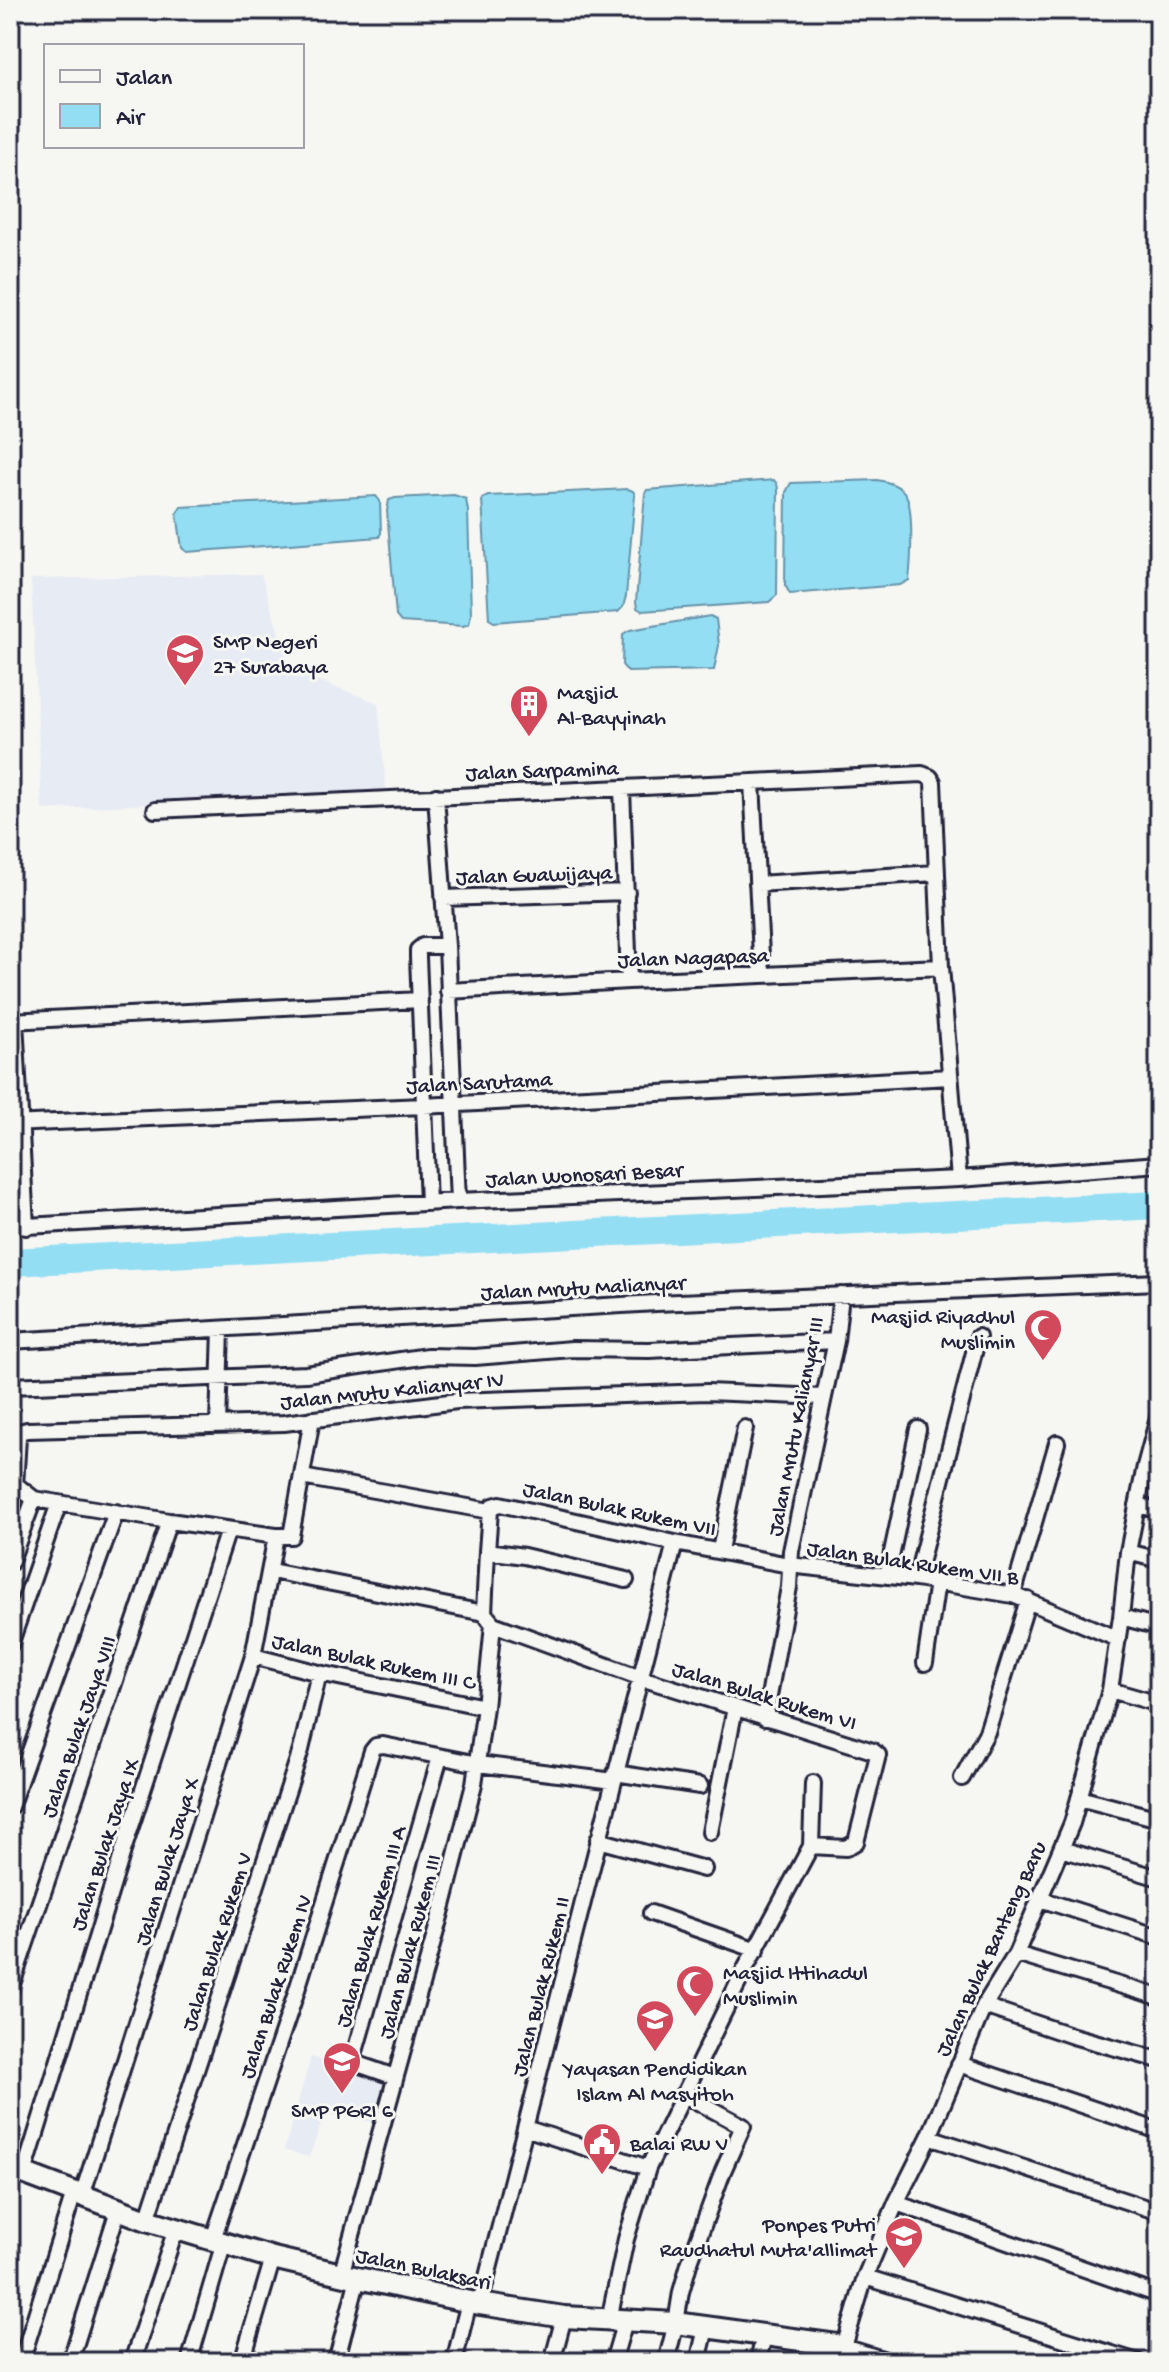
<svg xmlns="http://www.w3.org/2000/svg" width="1169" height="2372" font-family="'Gochi Hand',sans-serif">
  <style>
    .built { fill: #e7ebf4 }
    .water { fill: #93def3; stroke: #6693a9; stroke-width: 2 }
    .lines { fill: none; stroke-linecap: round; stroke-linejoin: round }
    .river { stroke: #93def3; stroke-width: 28 }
    .street-casing { stroke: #22223b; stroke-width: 20 }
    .secondary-casing { stroke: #22223b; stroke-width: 26 }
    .street { stroke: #f6f6f2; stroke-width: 14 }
    .secondary { stroke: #f6f6f2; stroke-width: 20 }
    .labels { text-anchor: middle; stroke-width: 6; stroke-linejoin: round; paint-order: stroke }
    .poi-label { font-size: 22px; fill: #22223b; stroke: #f6f6f2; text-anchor: start }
    .street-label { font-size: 22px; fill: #22223b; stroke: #f6f6f2 }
  </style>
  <rect width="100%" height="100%" fill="#f6f6f2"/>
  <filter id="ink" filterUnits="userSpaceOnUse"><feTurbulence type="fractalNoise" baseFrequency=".0125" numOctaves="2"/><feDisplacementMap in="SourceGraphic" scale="16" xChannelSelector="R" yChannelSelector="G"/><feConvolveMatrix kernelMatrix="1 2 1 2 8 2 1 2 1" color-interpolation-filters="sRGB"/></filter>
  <g filter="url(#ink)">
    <path class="built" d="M261,574L290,670L378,703L386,790L42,810L31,579Z
      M311,2057L390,2077L378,2123L325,2114L309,2157L284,2150Z"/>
    <path class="water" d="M774,480L777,484L778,489L777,595L769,602L642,611L637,608L636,602L645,493L647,490Z
      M877,480C888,482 900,485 906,495C914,509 911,563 909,580L900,585L790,594L785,585L786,492L791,483Z
      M628,489L633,491L635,495L626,596L623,607L618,612L494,622L489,619L482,499L488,496Z
      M454,495L466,499L468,511L471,614L469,624L463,626L401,622L396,616L387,511L389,500L395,498Z
      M376,496L380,501L381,533L379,537L187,552L182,548L177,513L181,507Z
      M710,616L716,619L719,645L714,670L628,672L622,665L623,634L630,630Z"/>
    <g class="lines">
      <path class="river" d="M10,1262L1159,1205"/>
      <defs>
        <path id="street" d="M752,782L762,975
          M622,788L629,981
          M436,796L447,946L458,1201
          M155,810L922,774L930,777L933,782L941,967L959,1179
          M757,884L936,873
          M443,898L627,892
          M448,991L629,981L941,967
          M15,1020L26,1227
          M10,1021L420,1000
          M10,1124L423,1106L950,1077
          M428,1203L418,957V950L423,946H447
          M10,1227L458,1201L959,1179L1159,1164
          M10,1341L656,1303L1159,1282
          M10,1386L306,1374L428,1356L475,1357L572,1349L649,1350L836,1341
          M218,1425L221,1329
          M302,1477L490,1511L493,1506L500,1504L675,1543L789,1565L916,1579L1013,1595L1118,1639
          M10,1480L34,1499L169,1521L276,1536H291L312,1419
          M15,1486L18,1437L19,1432L27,1430L284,1423L457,1401L707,1392L823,1397
          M1137,1505L1159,1510
          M720,1550L745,1428
          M487,1551L490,1511
          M1128,1552L1159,1560
          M10,1563L34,1499
          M271,1571L484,1613L493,1624L641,1678L873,1751L878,1755L856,1842L846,1848L811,1846L744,1971L648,2168L626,2239L609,2320
          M887,1576L918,1429
          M916,1579L978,1337
          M1013,1595L1057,1443
          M484,1613L487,1551L524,1556L626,1580
          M1121,1617L1159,1627
          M10,1645L59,1503
          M253,1656L319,1673L485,1707
          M925,1663L937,1582
          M1110,1690L1159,1704
          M765,1718L789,1587L791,1551L836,1341L841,1295
          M615,1773L700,1786
          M962,1778L987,1732L1028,1600
          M1079,1798L1159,1819
          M10,1807L116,1512
          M710,1832L735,1708
          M598,1840L704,1869
          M811,1846L813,1783
          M1061,1849L1159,1878
          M1040,1899L1159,1937
          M651,1913L757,1950
          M1016,1954L1159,1997
          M10,1990L169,1521
          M984,2006L1073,2036L1159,2060
          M959,2064L1159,2131
          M395,2077L352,2062L440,1757
          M525,2128L648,2168
          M929,2137L1159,2212
          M24,2173L123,1851L228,1530
          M82,2196L253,1656L276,1536
          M896,2203L1159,2295
          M147,2220L301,1750L319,1673
          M213,2239L295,1996L372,1751L376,1746L383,1745L478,1764L614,1781
          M341,2275L444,1902L474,1784L485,1707L493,1624
          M865,2277L1138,2362
          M480,2304L675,1543
          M21,2362L74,2193
          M70,2362L118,2210
          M132,2362L176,2229
          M189,2362L224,2242
          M242,2362L273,2258
          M336,2362L358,2278
          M454,2362L469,2302
          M552,2362L564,2317
          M613,2362L625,2321
          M666,2362L676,2323L681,2292L689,2264L723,2171L743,2126L683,2094
          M698,2362L706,2328
          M758,2362L764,2335
          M892,2362L844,2347L865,2277L896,2203L929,2137L984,2006L1016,1954L1072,1823L1110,1690L1121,1617L1128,1552L1145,1466L1159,1414"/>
        <path id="secondary" d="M10,2168L147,2220L273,2258L358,2278L480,2304L564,2317L676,2323L837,2345L844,2347L840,2362"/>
      </defs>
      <use href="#street" class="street-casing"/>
      <use href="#secondary" class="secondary-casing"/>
      <use href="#street" class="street"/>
      <use href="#secondary" class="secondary"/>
    </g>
  </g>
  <defs>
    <symbol id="school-pin" viewBox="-11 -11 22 30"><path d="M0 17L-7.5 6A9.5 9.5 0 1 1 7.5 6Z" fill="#d1495b" stroke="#f6f6f2"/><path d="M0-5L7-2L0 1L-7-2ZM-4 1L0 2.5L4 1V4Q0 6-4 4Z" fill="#fff"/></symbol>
    <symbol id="building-pin" viewBox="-11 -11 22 30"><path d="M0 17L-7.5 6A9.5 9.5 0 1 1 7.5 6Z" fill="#d1495b" stroke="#f6f6f2"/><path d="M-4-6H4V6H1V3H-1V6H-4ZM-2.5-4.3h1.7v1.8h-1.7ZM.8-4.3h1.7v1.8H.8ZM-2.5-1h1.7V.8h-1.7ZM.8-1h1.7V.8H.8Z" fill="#fff"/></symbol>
    <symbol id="mosque-pin" viewBox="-11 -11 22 30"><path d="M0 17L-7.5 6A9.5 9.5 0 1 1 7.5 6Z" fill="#d1495b" stroke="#f6f6f2"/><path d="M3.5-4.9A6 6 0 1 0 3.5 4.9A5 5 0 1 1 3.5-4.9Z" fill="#fff"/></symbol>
    <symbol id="civic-pin" viewBox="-11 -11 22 30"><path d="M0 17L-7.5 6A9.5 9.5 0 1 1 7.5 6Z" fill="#d1495b" stroke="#f6f6f2"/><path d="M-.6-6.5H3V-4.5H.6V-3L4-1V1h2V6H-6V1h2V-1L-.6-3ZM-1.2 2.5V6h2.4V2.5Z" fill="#fff"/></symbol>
  </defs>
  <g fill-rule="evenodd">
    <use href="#school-pin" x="163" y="631" width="44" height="60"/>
    <use href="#building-pin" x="507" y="682" width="44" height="60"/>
    <use href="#mosque-pin" x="1021" y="1306" width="44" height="60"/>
    <use href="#mosque-pin" x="673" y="1962" width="44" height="60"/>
    <use href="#school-pin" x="633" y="1997" width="44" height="60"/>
    <use href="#school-pin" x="320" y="2039" width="44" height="60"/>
    <use href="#civic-pin" x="580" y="2120" width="44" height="60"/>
    <use href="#school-pin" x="882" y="2214" width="44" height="60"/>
  </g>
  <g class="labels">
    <g class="poi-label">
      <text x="213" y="648">SMP Negeri<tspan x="213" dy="25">27 Surabaya</tspan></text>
      <text x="557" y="699">Masjid<tspan x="557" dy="25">Al-Bayyinah</tspan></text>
      <text x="1015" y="1323" text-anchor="end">Masjid Riyadhul<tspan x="1015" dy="25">Muslimin</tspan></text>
      <text x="723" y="1979">Masjid Ittihadul<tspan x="723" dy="25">Muslimin</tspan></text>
      <text x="655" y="2075" text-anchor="middle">Yayasan Pendidikan<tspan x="655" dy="25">Islam Al Masyitoh</tspan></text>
      <text x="342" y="2117" text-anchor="middle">SMP PGRI 6</text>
      <text x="630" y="2150">Balai RW V</text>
      <text x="876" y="2231" text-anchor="end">Ponpes Putri<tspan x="876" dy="25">Raudhatul Muta'allimat</tspan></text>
    </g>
    <g class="street-label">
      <text transform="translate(542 769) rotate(-2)" y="8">Jalan Sarpamina</text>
      <text transform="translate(534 873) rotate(-2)" y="8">Jalan Guawijaya</text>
      <text transform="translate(693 956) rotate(-2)" y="8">Jalan Nagapasa</text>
      <text transform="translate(479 1081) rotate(-3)" y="8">Jalan Sarutama</text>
      <text transform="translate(584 1173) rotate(-3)" y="8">Jalan Wonosari Besar</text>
      <text transform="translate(583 1286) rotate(-3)" y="8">Jalan Mrutu Malianyar</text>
      <text transform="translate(392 1389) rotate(-6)" y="8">Jalan Mrutu Kalianyar IV</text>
      <text transform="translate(794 1426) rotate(-79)" y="8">Jalan Mrutu Kalianyar III</text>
      <text transform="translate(620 1507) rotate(12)" y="8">Jalan Bulak Rukem VII</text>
      <text transform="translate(913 1561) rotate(8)" y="8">Jalan Bulak Rukem VII B</text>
      <text transform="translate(374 1660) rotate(12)" y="8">Jalan Bulak Rukem III C</text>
      <text transform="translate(765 1694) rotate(17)" y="8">Jalan Bulak Rukem VI</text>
      <text transform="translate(77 1726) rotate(-71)" y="8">Jalan Bulak Jaya VIII</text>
      <text transform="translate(103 1844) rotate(-72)" y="8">Jalan Bulak Jaya IX</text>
      <text transform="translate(165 1861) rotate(-73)" y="8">Jalan Bulak Jaya X</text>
      <text transform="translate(369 1926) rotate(-74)" y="8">Jalan Bulak Rukem III A</text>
      <text transform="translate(215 1941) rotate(-72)" y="8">Jalan Bulak Rukem V</text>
      <text transform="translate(408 1946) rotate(-75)" y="8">Jalan Bulak Rukem III</text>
      <text transform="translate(989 1948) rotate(-65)" y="8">Jalan Bulak Banteng Baru</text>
      <text transform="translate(274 1986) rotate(-72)" y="8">Jalan Bulak Rukem IV</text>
      <text transform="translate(539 1986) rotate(-76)" y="8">Jalan Bulak Rukem II</text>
      <text transform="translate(424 2267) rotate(12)" y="8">Jalan Bulaksari</text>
    </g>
  </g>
  <rect width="1169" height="2372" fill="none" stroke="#f6f6f2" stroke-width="40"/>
  <rect x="20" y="20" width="1129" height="2332" fill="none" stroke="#22223b" stroke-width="3" filter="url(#ink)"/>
  <rect x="44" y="44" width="260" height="104" fill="#f6f6f2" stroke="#a1a1a9" stroke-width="2"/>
  <rect x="60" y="70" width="40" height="12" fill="#f6f6f2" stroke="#a1a1a9" stroke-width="2"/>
  <text x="116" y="84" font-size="24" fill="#22223b">Jalan</text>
  <rect x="60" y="104" width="40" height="24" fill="#93def3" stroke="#a1a1a9" stroke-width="2"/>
  <text x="116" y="124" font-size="24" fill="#22223b">Air</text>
</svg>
